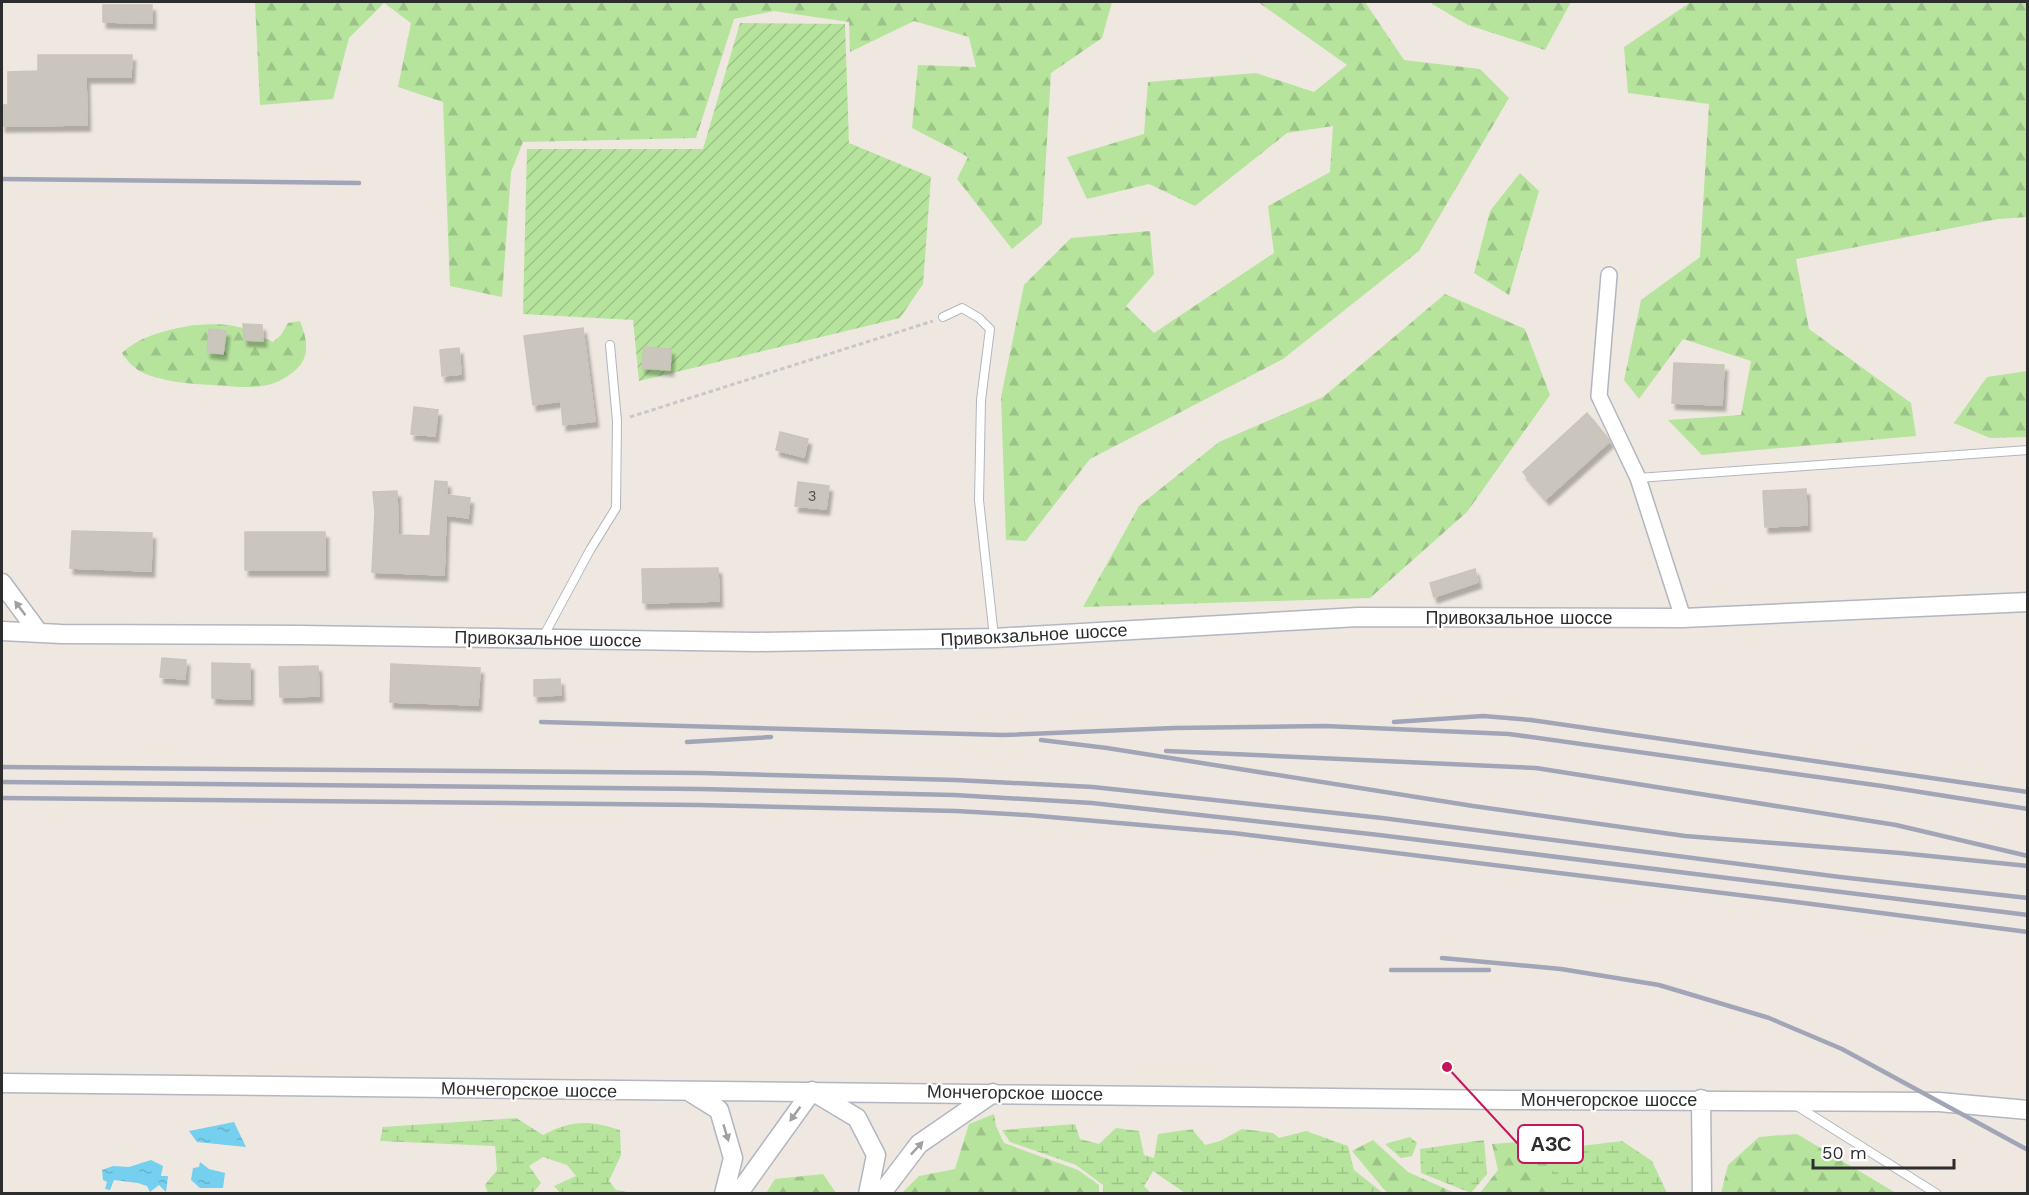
<svg xmlns="http://www.w3.org/2000/svg" width="2029" height="1195" font-family="'Work Sans',sans-serif">
  <style>
    .forest { fill: url(#forest-firs) }
    .wetland { fill: url(#wetland-marsh) }
    .garden { fill: url(#garden-furrows) }
    .water { fill: url(#water-ripples) }
    .building { fill: #cac6be; stroke: #cac4b9; stroke-width: 1.5; filter: url(#shadow) }
    .lines { fill: none; stroke-linecap: round; stroke-linejoin: round }
    .service-casing { stroke: #b3b6c0; stroke-width: 10 }
    .minor-casing { stroke: #b3b6c0; stroke-width: 18 }
    .tertiary-casing { stroke: #b3b6c0; stroke-width: 21 }
    .path { stroke: #c8c8c8; stroke-width: 3; stroke-dasharray: 4.5 3; stroke-linecap: butt }
    .service { stroke: #fff; stroke-width: 8 }
    .minor { stroke: #fff; stroke-width: 15 }
    .tertiary { stroke: #fff; stroke-width: 18 }
    .rail { stroke: #a2a5b7; stroke-width: 4.5 }
    .oneway { fill: #a0a0a0 }
    .labels { text-anchor: middle; stroke-width: 4.5; stroke-linejoin: round; paint-order: stroke }
    .number-label { font-size: 15px; fill: #545351 }
    .street-label { font-size: 18px; fill: #2d2d2d; stroke: #fff }
    .leader { fill: none; stroke: #c2185b; stroke-width: 2 }
    .callout-dot { fill: #c2185b; stroke: #fff; stroke-width: 2 }
    .callout { fill: #fff; stroke: #c2185b; stroke-width: 2 }
    .callout-label { font-size: 20px; text-anchor: middle; font-weight: bold; fill: #2d2d2d }
  </style>
  <defs>
    <pattern id="forest-firs" width="22" height="20" patternUnits="userSpaceOnUse" patternTransform="scale(1.5)"><rect width="22" height="20" fill="#b6e49d"/><path d="M5 1l3.5 6h-7zM16 11l3.5 6h-7z" fill="#9dc488"/></pattern>
    <pattern id="wetland-marsh" width="20" height="14" patternUnits="userSpaceOnUse" patternTransform="scale(1.5)"><rect width="20" height="14" fill="#b6e49d"/><path d="M1 5h8M5 5V1M11 12h8M15 12V8" fill="none" stroke="#9dc488"/></pattern>
    <pattern id="garden-furrows" width="10" height="10" patternUnits="userSpaceOnUse" patternTransform="scale(1.5)"><rect width="10" height="10" fill="#b6e49d"/><path d="M-1 1l2-2M0 10L10 0M9 11l2-2" fill="none" stroke="#9dc488"/></pattern>
    <pattern id="water-ripples" width="26" height="14" patternUnits="userSpaceOnUse" patternTransform="scale(1.5)"><rect width="26" height="14" fill="#75cfee"/><path d="M2 4q2-2 4 0t4 0M15 11q2-2 4 0t4 0" fill="none" stroke="#66b2cc"/></pattern>
    <filter id="shadow"><feDropShadow dx="3.5" dy="6" stdDeviation="1.5" flood-color="#0004"/></filter>
  </defs>
  <rect width="100%" height="100%" fill="#eee8e0"/>
  <path class="forest" d="M255,2H1112L1102,38L1051,73L1042,224L1012,249L957,179L968,157L912,128L918,65L976,67L969,37L914,21L850,52L849,22L774,11L734,19L696,138L523,142L511,172L502,297L450,286L443,102L398,87L411,23L384,3L349,38L333,99L260,105Z
    M1258,2H1365L1404,60L1480,69L1509,98L1419,251L1283,359L1090,459L1026,541L1006,540L1001,397L1024,285L1071,238L1150,231L1154,274L1126,306L1154,333L1274,253L1268,206L1330,172L1333,126L1287,133L1195,206L1149,184L1087,199L1067,157L1144,134L1148,82L1256,73L1314,92L1347,65Z
    M1432,2H1571L1545,50L1468,25L1432,4Z
    M1691,2H2027V217L1998,219L1796,259L1809,329L1911,403L1916,436L1702,455L1668,420L1741,415L1751,361L1683,339L1639,399L1624,380L1641,300L1700,257L1709,104L1628,93L1624,47Z
    M1520,173L1539,191L1509,295L1474,273L1490,211Z
    M1445,294L1525,329L1550,395L1467,512L1370,598L1083,607L1139,506L1219,442L1323,397Z
    M300,321C308,341 311,359 292,373C268,392 242,387 213,385C190,384 163,382 141,372C134,368 126,360 122,353C145,330 203,320 234,326C247,328 261,337 273,342L281,335L288,323Z
    M2027,371V437L1990,438L1954,423L1987,377Z
    M994,1114L996,1126L1004,1143L1078,1170L1099,1185V1193H902L919,1176L955,1169L969,1124Z
    M1797,1134L1896,1193H1721L1728,1165L1759,1137Z
    M1566,1138L1574,1192L1603,1194H1479L1498,1170L1492,1144Z
    M1373,1140L1408,1172L1455,1193H1387L1352,1151Z
    M823,1174L836,1193H766L775,1179Z"/>
  <path class="wetland" d="M516,1118L543,1135C572,1120 589,1120 620,1130L621,1155L609,1181L616,1190L634,1193H560L554,1186L576,1176L567,1165L543,1157L529,1166L541,1183L533,1193H488L485,1185L497,1170L495,1146L380,1141L383,1127Z
    M1075,1124L1080,1139L1099,1144L1116,1128L1139,1131L1144,1155L1154,1158L1158,1134L1192,1129L1205,1145L1220,1141L1242,1129L1273,1133L1279,1138L1306,1131L1348,1146L1354,1170L1383,1193H1185L1153,1171L1144,1186L1151,1193H1103V1185L1076,1165L1010,1142L1002,1130Z
    M1410,1137L1417,1143L1412,1156L1401,1158L1385,1144Z
    M1484,1140L1487,1174L1471,1193L1421,1173L1420,1149Z
    M1622,1141L1652,1161L1667,1193H1557L1548,1180L1565,1148Z"/>
  <path class="garden" d="M740,23L845,24L849,143L931,177L923,284L900,318L639,381L633,320L523,314L527,149H703Z"/>
  <path class="water" d="M234,1122L246,1147L197,1142L189,1131Z
    M151,1160L163,1166L161,1176H168L166,1192L159,1185L150,1192L147,1186L138,1183L114,1180L110,1190L105,1189L107,1182L103,1180L102,1170L113,1166L129,1167Z
    M200,1162L209,1169L225,1173L223,1188H200L191,1180L193,1168L199,1167Z"/>
  <path class="building" d="M103,5H152V23L103,22Z
    M38,55H132L131,77H86L87,125L2,126V105H8V72L38,71Z
    M243,324L262,325L263,341L244,340Z
    M583,328L595,421L563,425L561,401L533,405L524,336Z
    M209,329L226,331L223,354L207,352Z
    M644,347L671,349L670,370L642,368Z
    M459,348L461,374L442,376L440,350Z
    M1674,363L1724,365L1722,405L1672,403Z
    M414,407L438,410L435,436L411,434Z
    M1587,413L1610,441L1546,499L1523,472Z
    M780,432L808,439L804,457L776,450Z
    M435,481L447,482V495L470,498L468,518L446,515L444,575L372,572L375,512L373,492L397,491L398,535L430,536Z
    M798,482L829,486L826,509L795,506Z
    M1806,489L1807,525L1765,527L1763,491Z
    M72,531L152,533L151,571L70,568Z
    M245,532H325V570H245Z
    M718,568L719,601L643,603L642,569Z
    M1475,569L1478,582L1434,597L1430,583Z
    M162,658L186,660L185,679L160,677Z
    M212,663L250,664V699L212,698Z
    M391,664L480,668L478,705L390,702Z
    M318,666L319,696L280,697L279,667Z
    M560,679L561,695L534,696V680Z"/>
  <g class="lines">
    <defs>
      <path id="service" d="M943,317L962,308L979,318L990,329L981,400L979,500L994,637
        M1638,478L2028,450
        M542,639L590,550L616,508L617,421L610,345
        M1797,1106L1937,1194"/>
      <path id="minor" d="M1609,275L1599,396L1638,478L1683,618"/>
      <path id="tertiary" d="M2,583L39,633
        M2,631L61,634L300,635L756,642L994,638L1358,617L1683,618L2028,602
        M2,1083L1507,1100L1939,1102L2028,1110
        M690,1092L719,1110L733,1158L724,1194
        M1701,1099L1702,1194
        M738,1194L812,1091L857,1118L876,1155L868,1194
        M881,1194L919,1144L993,1093"/>
    </defs>
    <use href="#service" class="service-casing"/>
    <use href="#minor" class="minor-casing"/>
    <use href="#tertiary" class="tertiary-casing"/>
    <path class="path" d="M630,417L933,321"/>
    <use href="#service" class="service"/>
    <use href="#minor" class="minor"/>
    <use href="#tertiary" class="tertiary"/>
    <path class="rail" d="M2,179L359,183
      M541,722L1003,735L1174,728L1325,726L1509,734L1882,786L2028,809
      M1394,722L1483,716L1531,720L2028,792
      M1041,740L1107,748L1473,806L1685,836L1900,853L2028,866
      M687,742L771,737
      M1166,751L1536,768L1896,825L2028,856
      M2,767L701,773L955,780L1093,787L1382,818L1840,877L2028,898
      M2,782L700,789L954,795L1092,803L1379,835L2028,915
      M2,798L699,805L956,811L1027,815L1233,833L1796,902L2028,932
      M1442,958L1561,969L1659,985L1769,1018L1842,1049L2028,1150
      M1391,970H1489"/>
  </g>
  <defs><path id="oneway-solid" d="M-6-.8H1V-3.2L6.5 0L1 3.2V.8H-6Z" transform="scale(1.5)"/></defs>
  <g class="oneway">
    <use href="#oneway-solid" transform="translate(20 608) rotate(-127)"/>
    <use href="#oneway-solid" transform="translate(795 1114) rotate(126)"/>
    <use href="#oneway-solid" transform="translate(726 1133) rotate(73)"/>
    <use href="#oneway-solid" transform="translate(917 1148) rotate(-47)"/>
  </g>
  <g class="labels">
    <g class="number-label">
      <text x="812" y="501">3</text>
    </g>
    <g class="street-label">
      <text x="1519" y="624">Привокзальное шоссе</text>
      <text transform="translate(1034 635) rotate(-3)" y="6">Привокзальное шоссе</text>
      <text transform="translate(548 639) rotate(1)" y="6">Привокзальное шоссе</text>
      <text transform="translate(529 1090) rotate(1)" y="6">Мончегорское шоссе</text>
      <text transform="translate(1015 1093) rotate(1)" y="6">Мончегорское шоссе</text>
      <text x="1609" y="1106">Мончегорское шоссе</text>
    </g>
  </g>
  <path class="leader" d="M1447 1067L1518 1144"/>
  <circle class="callout-dot" cx="1447" cy="1067" r="6"/>
  <rect class="callout" x="1518" y="1125" width="65" height="38" rx="6"/>
  <g class="callout-label">
    <text x="1551" y="1151">АЗС</text>
  </g>
  <rect width="2029" height="1195" fill="none" stroke="#2d2d2d" stroke-width="6"/>
  <path d="M1813 1159v9h141v-9" fill="none" stroke="#2d2d2d" stroke-width="3"/>
  <text x="1822" y="1159" font-size="18" fill="#2d2d2d" stroke="#ffffff" stroke-width="4.5" paint-order="stroke">50 m</text>
</svg>
